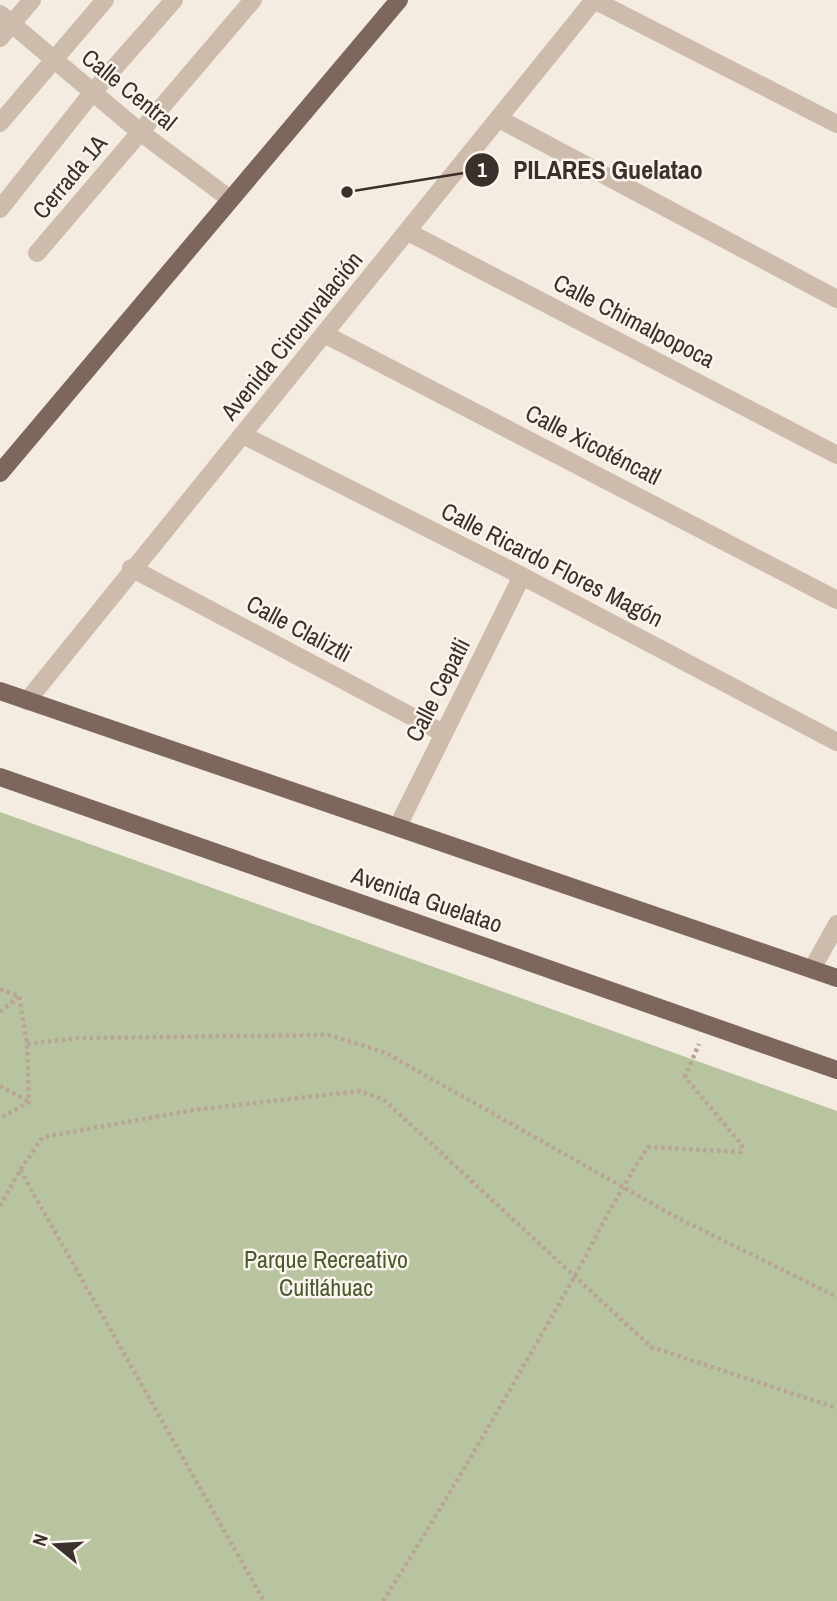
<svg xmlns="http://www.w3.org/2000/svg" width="837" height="1601" font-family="'Archivo Narrow',sans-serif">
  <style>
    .green { fill: #b8c4a0 }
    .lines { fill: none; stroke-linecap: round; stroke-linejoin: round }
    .path { stroke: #b9a596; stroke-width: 4.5; stroke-dasharray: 3.5 3.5; stroke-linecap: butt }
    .minor { stroke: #cdbbac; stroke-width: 18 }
    .major { stroke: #7d675c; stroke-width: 18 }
    .labels { text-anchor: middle; stroke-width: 5; stroke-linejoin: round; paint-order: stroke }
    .street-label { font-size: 24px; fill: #3b302b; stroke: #fbf5ee }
    .park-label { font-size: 24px; fill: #4a5a2e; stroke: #fbf5ee }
    .leader { fill: none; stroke: #3b302b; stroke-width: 2.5 }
    .callout-dot { fill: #3b302b; stroke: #fbf5ee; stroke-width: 2.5 }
    .mark-label { font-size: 21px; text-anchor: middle; font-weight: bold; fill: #fff }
    .callout-label { font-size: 26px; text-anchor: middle; font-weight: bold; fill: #3b302b; stroke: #fbf5ee; stroke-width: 5; stroke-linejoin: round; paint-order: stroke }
  </style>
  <rect width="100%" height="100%" fill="#f4ebe1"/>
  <path class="green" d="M0,812L837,1111V1601H0Z"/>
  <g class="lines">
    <path class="path" d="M0,989L19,996L27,1044L29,1102L0,1118
      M0,1012L18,997
      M27,1044L78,1038L329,1035L386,1053L676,1217L837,1297
      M0,1086L28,1101
      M20,1170L264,1601
      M0,1206L20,1170L43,1137L194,1110L359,1091L383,1099L651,1347L837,1408
      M383,1601C448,1499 507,1395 567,1290C594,1242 617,1193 648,1147L741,1152L742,1145L685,1077L699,1044"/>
    <path class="minor" d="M594,0L837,124
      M0,14L140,132L230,199
      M0,38L32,0
      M499,119L837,299
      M0,123L105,0
      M0,209L92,93L174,0
      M408,232L837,455
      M37,253L253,0
      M326,335L837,600
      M243,435L522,576L837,742
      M131,568L443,733
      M27,701L594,0
      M398,826L522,576
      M812,969L837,924"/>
    <path class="major" d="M0,473L399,0
      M0,691L837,978
      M0,777L837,1070"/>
  </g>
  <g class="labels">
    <g class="street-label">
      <text transform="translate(129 90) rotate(39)" y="8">Calle Central</text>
      <text transform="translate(70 177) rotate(-50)" y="8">Cerrada 1A</text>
      <text transform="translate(634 321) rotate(27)" y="8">Calle Chimalpopoca</text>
      <text transform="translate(292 336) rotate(-51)" y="8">Avenida Circunvalación</text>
      <text transform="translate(593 445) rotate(27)" y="8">Calle Xicoténcatl</text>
      <text transform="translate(552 565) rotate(27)" y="8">Calle Ricardo Flores Magón</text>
      <text transform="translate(299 629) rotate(28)" y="8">Calle Claliztli</text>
      <text transform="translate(438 690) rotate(-63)" y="8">Calle Cepatli</text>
      <text transform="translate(427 900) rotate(19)" y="8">Avenida Guelatao</text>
    </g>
    <g class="park-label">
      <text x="326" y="1268">Parque Recreativo<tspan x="326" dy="28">Cuitláhuac</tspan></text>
    </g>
  </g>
  <path class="leader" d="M347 192L482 170"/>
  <g class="callout-dot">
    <circle cx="347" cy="192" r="7"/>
    <circle cx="482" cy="170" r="18"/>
  </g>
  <g class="mark-label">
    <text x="482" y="177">1</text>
  </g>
  <g class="callout-label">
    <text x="608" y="179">PILARES Guelatao</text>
  </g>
  <g transform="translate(56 1545) rotate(288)" stroke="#fbf5ee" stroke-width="5" paint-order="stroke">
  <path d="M0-5L12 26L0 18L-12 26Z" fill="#3b302b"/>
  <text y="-10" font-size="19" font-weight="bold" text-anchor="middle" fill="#3b302b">N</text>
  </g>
</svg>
